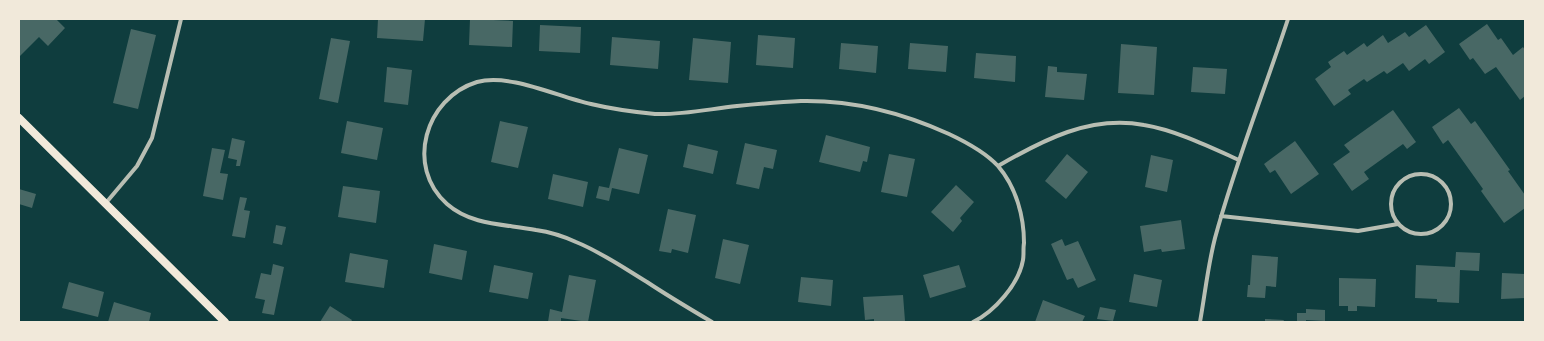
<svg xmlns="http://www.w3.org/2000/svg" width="1544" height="341" font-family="'Fira Sans Condensed',sans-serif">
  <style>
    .building { fill: #486865 }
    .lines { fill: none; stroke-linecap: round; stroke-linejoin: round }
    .minor { stroke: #b8beb3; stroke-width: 4 }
    .secondary { stroke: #f1e9da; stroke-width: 8 }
  </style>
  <rect width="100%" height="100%" fill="#0f3d3e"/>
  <path class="building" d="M19,19H56L65,28L48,46L39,37L19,57Z
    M378,19H425L423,41L377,38Z
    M470,19L513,21L512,47L469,45Z
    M1487,24L1498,40L1501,38L1513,55L1523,47L1525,50V96L1520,100L1496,67L1485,74L1473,58L1470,60L1459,44Z
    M540,25L581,27L580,53L539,51Z
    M1426,25L1445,52L1429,64L1425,59L1409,71L1403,63L1387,74L1384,71L1367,82L1364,79L1348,90L1351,94L1334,106L1315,79L1331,67L1328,62L1344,51L1347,55L1364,43L1367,47L1383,35L1388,43L1405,32L1409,37Z
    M131,29L156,35L138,109L113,103Z
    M758,35L795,38L793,68L756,65Z
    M612,37L660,41L658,69L610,65Z
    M331,38L350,41L338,103L319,99Z
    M693,38L731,42L728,83L689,80Z
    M841,43L878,46L876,73L839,69Z
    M910,43L948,46L946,72L908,69Z
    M1121,44L1157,47L1154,95L1118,93Z
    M976,53L1016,56L1015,82L974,78Z
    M1048,66L1057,67V72L1087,74L1084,100L1045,97Z
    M387,67L412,70L408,105L384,102Z
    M1193,67L1227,69L1225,94L1191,92Z
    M1459,108L1471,124L1475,121L1510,170L1508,171L1525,195V208L1504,223L1481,191L1483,189L1448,140L1443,144L1432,127Z
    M1393,110L1416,142L1407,149L1403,144L1364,172L1369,179L1352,191L1333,164L1350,152L1344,145Z
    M347,121L383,128L377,160L341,153Z
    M500,121L528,127L518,168L491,162Z
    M826,135L870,147L867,162L863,161L860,172L819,162Z
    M232,138L245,141L240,166H236L237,160L228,158Z
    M1295,141L1319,174L1291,194L1275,170L1270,173L1264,164Z
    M745,143L777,150L773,169L764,167L759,189L736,184Z
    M688,144L718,151L713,174L683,167Z
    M212,148L225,150L220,173L228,174L223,200L203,196Z
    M619,148L648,155L639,194L612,188L609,201L596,198L599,186L609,188Z
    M889,154L915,159L907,197L881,192Z
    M1067,154L1088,172L1066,199L1045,181Z
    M1151,155L1173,160L1167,192L1145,187Z
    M553,174L588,182L583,207L548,199Z
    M956,185L974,202L960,218L962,221L953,232L931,212Z
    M343,186L380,191L376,223L338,217Z
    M19,189L36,194L32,208L19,204Z
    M240,197L247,198L244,210L250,211L245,238L232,236Z
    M668,209L696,215L688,253L672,249L671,253L659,251Z
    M1181,220L1185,249L1162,252L1161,249L1144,252L1140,226Z
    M276,225L286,227L282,245L273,243Z
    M723,239L749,245L740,284L715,278Z
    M1062,239L1065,246L1078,241L1096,280L1078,288L1073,278L1067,280L1051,244Z
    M434,244L467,251L462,280L429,273Z
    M1456,252L1480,253L1479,271L1460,270L1459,303L1437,302V299L1415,298L1416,265L1455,267Z
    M350,253L388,260L384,288L345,282Z
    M1252,255L1278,257L1276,287L1266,286L1265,298L1247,297L1248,285H1250Z
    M273,264L284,267L274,315L262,313L265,300L255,298L261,273L271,275Z
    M494,265L533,273L528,299L489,292Z
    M959,265L966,287L930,298L923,275Z
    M1502,273L1525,274V298L1501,299Z
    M1134,274L1162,280L1157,307L1129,302Z
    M569,275L596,280L588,322L561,318V322H548L550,309L562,312Z
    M801,277L833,280L831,306L798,302Z
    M1339,278L1376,279L1375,307L1357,306V311H1348V306H1339Z
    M69,282L104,292L98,317L62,308Z
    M903,295L905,321L874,322V319L865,320L863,297Z
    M1043,300L1085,316L1082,322H1035Z
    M114,302L151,313L149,322H108Z
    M330,306L352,320L351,322H320Z
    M1100,307L1116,310L1113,321L1097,319Z
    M1306,309L1325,310V321L1306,320V322H1297V313H1306Z
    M1265,319L1284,320L1283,322H1265Z"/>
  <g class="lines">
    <path class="minor" d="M998,166C1043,140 1090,115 1144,125C1175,130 1210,147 1239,160
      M1391 204a30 30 0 1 1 60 0a30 30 0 1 1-60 0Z
      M105,204L137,166L152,138L181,19
      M1221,216L1358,231L1398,224
      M712,322C690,309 668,296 647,282C624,268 601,252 576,242C563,236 550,232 536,230C506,224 472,226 447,204C405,167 425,98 477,82C510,73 558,97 591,104C612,109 634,112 655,114C683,115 709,109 737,106C758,104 780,102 801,101C854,100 901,112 949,134C966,142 985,152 998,166C1016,187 1024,216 1024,243C1023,248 1024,255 1023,260C1019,284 994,312 973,322
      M1200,322C1205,294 1208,265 1215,238C1235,164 1264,92 1288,19"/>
    <path class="secondary" d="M19,118L225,322"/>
  </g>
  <rect width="1544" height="341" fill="none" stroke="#f1e9da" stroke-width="40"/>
</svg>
